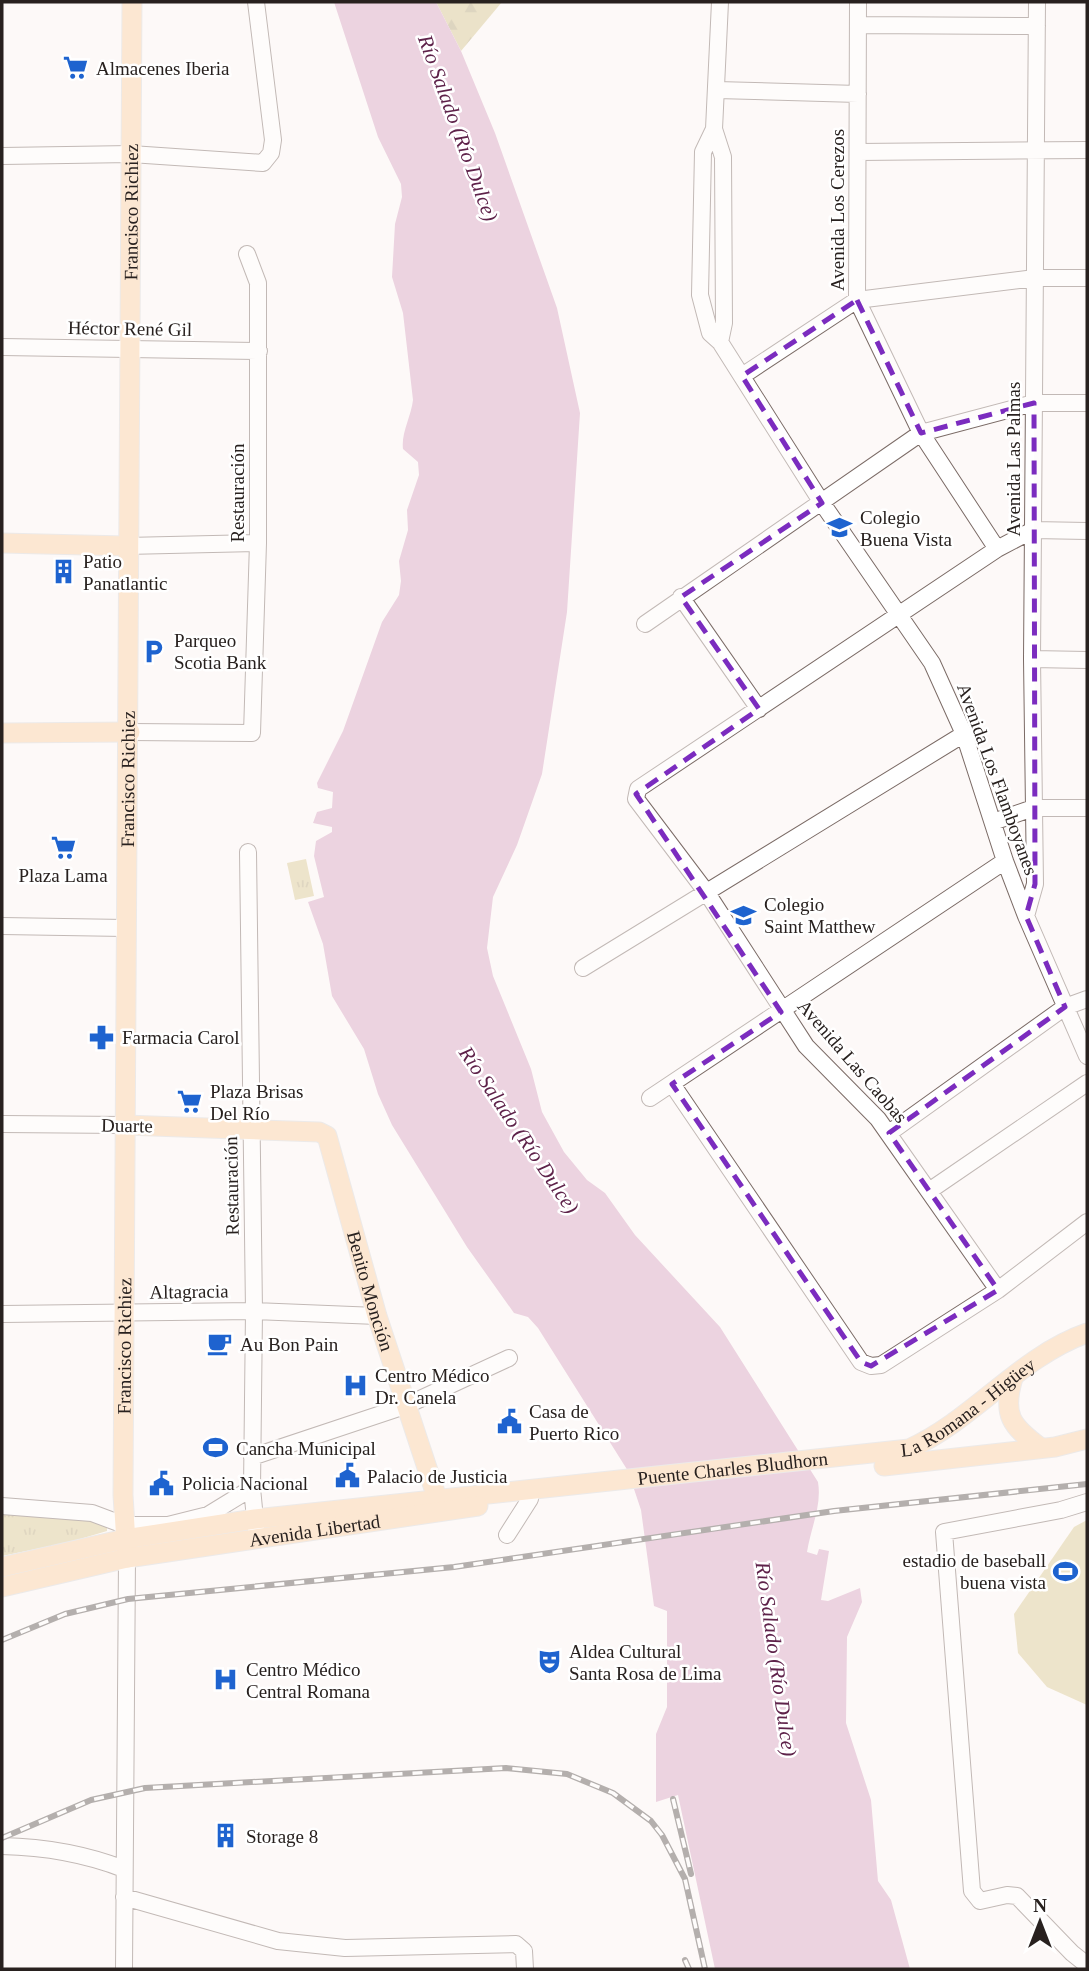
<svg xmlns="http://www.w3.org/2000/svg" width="1089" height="1971" font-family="Georgia,serif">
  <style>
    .forest { fill: url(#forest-firs) }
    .park { fill: url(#park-tufts) }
    .pitch { fill: #dac994 }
    .water { fill: #d7a4c3 }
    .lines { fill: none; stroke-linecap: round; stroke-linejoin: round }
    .minor-casing { stroke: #7b6b66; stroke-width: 18 }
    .major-casing { stroke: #d8d7d7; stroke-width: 21 }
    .minor { stroke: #fff; stroke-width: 16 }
    .major { stroke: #fbd0a4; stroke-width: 19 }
    .rail-casing { stroke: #5b5452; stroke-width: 6 }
    .rail { stroke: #fff; stroke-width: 3.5; stroke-dasharray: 10; stroke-linecap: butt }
    .marked { fill: none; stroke: #7b2cbf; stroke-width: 5; stroke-dasharray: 14 9; stroke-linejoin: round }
    .labels { text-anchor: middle; stroke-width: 5; stroke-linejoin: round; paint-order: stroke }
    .poi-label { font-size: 19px; fill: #28211f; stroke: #fff; text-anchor: start }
    .street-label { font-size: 19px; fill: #28211f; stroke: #fff }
    .water-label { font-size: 21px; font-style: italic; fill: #5e224a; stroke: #fff }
  </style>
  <defs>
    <pattern id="forest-firs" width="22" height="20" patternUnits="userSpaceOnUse" patternTransform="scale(1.75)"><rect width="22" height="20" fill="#d5c590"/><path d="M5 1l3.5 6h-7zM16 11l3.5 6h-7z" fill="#b7a97c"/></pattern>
    <pattern id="park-tufts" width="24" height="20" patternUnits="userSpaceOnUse" patternTransform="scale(1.75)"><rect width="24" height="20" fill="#dac994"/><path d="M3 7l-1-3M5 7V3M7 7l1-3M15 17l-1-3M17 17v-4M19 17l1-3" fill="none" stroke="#bbac7f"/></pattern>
  </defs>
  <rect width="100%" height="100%" fill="#fdf9f8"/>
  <path class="forest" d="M436,2H502L461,51Z"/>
  <path class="park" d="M306,859L314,896L295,900L287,863Z
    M2,1513L107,1521V1531L70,1542L2,1556Z"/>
  <path class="pitch" d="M1087,1520V1705L1047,1687L1018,1653L1014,1614L1074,1527Z"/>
  <path class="water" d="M334,2H436L461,51L495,133L557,308L580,413L567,612L542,774L517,845L493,897L487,948L493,976L531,1069L542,1112L564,1152L587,1180L605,1193L635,1235L720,1327L818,1482C822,1506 811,1527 807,1552L817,1555L819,1549L829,1551L821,1600L828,1601L860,1588L862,1602L847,1637L846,1723L871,1800L878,1881L891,1900L910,1969H715L678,1795L656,1802V1734L667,1707V1611L654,1606L641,1510L628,1471L538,1328L528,1317L514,1313L467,1247L392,1125L378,1094L364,1049L332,996L323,944L308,902L324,897L314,856L316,841L332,832V827L313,823L317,812L332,808L333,792L318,788L317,783L343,731L382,622L399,595L401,581L399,561L408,530L407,510L419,475L418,462L403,449C401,433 411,417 413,400L403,313L392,277L395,224L402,197L401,184L378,137Z"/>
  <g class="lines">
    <defs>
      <path id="minor" d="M720,2L714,129L703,152L700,295L710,333L720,342L822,503L932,663L964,734L1005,861L1026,916L1087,1056
        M858,2L857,300L921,433L997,549
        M859,25L1037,26
        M717,90L858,94
        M714,129L723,157L724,323L720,342
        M858,152L1087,150
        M2,156L131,154L263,163L271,153L273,140L256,2
        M2,347L259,351
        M742,376L857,300L1035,278H1087
        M126,546L258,543
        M681,597L759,709
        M645,624L921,433L1034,403H1087
        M1032,659L1087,660
        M130,732L252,733L258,543V283L247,254
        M993,822L1033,808H1087
        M248,852L254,1311L252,1488L256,1529
        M1026,916L1035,884L1032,659L1037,2
        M2,926L125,928
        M583,968L964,734
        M672,1084L861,1362L871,1366L881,1365L998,1290L1087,1222
        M650,1098L1005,861
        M2,1124L125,1125
        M889,1133L1065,1007L1087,999
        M929,1191L1087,1083
        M998,1290L878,1119L806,1046L707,893L636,799L638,789L997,549L1033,530L1087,531
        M2,1314L254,1311L377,1316
        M252,1457L405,1406L509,1358
        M1087,1502L1061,1510L944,1532L972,1891L980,1901L1007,1895L1017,1896L1072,1953L1087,1965
        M2,1506L92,1513L124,1525H168L208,1515L252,1488
        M507,1535L530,1499
        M2,1846C45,1847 83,1853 124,1869
        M124,1897L278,1941L345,1948L516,1944L524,1951L525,1969
        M124,1969L127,1558"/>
      <g id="major">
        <path d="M2,543L126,546"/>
        <path d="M2,733L130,732"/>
        <path id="s1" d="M125,1125L319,1132L327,1136L377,1316L437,1498"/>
        <path d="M1013,1378C1002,1415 1011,1426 1041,1448"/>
        <path d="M884,1466L1055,1447L1087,1439"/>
        <path id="s2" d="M127,1558L123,1495L132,2"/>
        <path id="s3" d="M2,1567L125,1539L255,1519L909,1449C975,1419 1019,1357 1087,1333"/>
        <path id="s4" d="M2,1587L127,1558L478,1506"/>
      </g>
    </defs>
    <use href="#minor" class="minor-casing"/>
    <use href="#major" class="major-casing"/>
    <use href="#minor" class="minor"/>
    <use href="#major" class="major"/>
    <defs>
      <path id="rail" d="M2,1640L65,1614L128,1599L454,1567L834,1511L1087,1484
        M673,1799L691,1874
        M2,1838L91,1800L145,1788L506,1768L567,1774L613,1793L651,1821L662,1835L685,1879L705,1969
        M685,1960L689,1969"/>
    </defs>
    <use href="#rail" class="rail-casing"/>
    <use href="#rail" class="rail"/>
  </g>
  <path d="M0 0H1089V1971H0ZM857,300L921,433L1034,403L1035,884L1026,916L1065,1007L889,1133L998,1290L871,1366L861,1362L672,1084L781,1012L636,794L759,709L681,597L822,503L742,376Z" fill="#fdf9f8" fill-opacity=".55" fill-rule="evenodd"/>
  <path class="marked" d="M857,300L921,433L1034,403L1035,884L1026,916L1065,1007L889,1133L998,1290L871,1366L861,1362L672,1084L781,1012L636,794L759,709L681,597L822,503L742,376Z"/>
  <defs>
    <symbol id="supermarket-bare" viewBox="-9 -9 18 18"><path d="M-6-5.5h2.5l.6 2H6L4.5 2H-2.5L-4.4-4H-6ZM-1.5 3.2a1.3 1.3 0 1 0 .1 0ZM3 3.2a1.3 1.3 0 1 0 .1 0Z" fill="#1e63cf" stroke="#fff" stroke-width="2.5" paint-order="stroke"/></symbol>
    <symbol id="university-bare" viewBox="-9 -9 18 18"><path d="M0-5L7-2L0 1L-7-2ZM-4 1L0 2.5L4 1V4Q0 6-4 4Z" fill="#1e63cf" stroke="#fff" stroke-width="2.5" paint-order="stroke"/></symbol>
    <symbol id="building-bare" viewBox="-9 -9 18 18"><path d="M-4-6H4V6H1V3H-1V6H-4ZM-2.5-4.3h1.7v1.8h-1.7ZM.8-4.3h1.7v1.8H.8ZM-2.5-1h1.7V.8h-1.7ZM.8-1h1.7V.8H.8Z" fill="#1e63cf" stroke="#fff" stroke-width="2.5" paint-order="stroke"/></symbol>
    <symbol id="parking-bare" viewBox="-9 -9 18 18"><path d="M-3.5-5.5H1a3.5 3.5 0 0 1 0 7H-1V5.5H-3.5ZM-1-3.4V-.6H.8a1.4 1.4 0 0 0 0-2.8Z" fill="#1e63cf" stroke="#fff" stroke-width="2.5" paint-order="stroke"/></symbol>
    <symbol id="pharmacy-bare" viewBox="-9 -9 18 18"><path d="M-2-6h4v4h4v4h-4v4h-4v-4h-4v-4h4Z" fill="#1e63cf" stroke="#fff" stroke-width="2.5" paint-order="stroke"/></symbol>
    <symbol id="cafe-bare" viewBox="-9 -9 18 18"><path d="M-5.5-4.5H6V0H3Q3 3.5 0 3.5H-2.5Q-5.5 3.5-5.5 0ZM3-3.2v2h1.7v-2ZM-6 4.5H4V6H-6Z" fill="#1e63cf" stroke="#fff" stroke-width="2.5" paint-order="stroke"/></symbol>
    <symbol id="hospital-bare" viewBox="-9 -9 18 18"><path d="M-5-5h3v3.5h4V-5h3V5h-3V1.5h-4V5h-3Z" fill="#1e63cf" stroke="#fff" stroke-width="2.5" paint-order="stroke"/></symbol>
    <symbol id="civic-bare" viewBox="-9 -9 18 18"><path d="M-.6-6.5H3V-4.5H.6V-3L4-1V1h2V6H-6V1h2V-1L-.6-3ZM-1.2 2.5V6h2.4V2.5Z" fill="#1e63cf" stroke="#fff" stroke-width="2.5" paint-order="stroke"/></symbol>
    <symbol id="stadium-bare" viewBox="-9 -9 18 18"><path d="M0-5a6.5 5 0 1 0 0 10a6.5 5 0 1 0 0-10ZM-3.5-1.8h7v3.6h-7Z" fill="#1e63cf" stroke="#fff" stroke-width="2.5" paint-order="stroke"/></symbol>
    <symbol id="theatre-bare" viewBox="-9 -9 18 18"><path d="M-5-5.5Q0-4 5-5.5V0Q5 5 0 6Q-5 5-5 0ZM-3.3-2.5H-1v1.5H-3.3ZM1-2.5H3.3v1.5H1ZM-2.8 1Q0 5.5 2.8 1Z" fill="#1e63cf" stroke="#fff" stroke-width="2.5" paint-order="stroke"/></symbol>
  </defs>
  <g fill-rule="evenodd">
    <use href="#supermarket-bare" x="58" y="50" width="35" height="35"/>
    <use href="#university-bare" x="822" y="510" width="35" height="35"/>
    <use href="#building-bare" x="46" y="554" width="35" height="35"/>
    <use href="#parking-bare" x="136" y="634" width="35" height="35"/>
    <use href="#supermarket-bare" x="46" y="830" width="35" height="35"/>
    <use href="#university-bare" x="726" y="898" width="35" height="35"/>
    <use href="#pharmacy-bare" x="84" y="1020" width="35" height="35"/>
    <use href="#supermarket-bare" x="172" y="1084" width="35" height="35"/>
    <use href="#cafe-bare" x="202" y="1326" width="35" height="35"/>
    <use href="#hospital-bare" x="338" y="1368" width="35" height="35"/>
    <use href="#civic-bare" x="492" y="1404" width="35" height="35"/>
    <use href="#stadium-bare" x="198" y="1430" width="35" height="35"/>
    <use href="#civic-bare" x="330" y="1458" width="35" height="35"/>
    <use href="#civic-bare" x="144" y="1466" width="35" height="35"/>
    <use href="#stadium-bare" x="1048" y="1554" width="35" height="35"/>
    <use href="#theatre-bare" x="532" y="1644" width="35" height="35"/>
    <use href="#hospital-bare" x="208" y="1662" width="35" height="35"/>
    <use href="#building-bare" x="208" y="1818" width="35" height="35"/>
  </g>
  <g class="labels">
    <g class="poi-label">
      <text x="96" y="75">Almacenes Iberia</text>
      <text x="860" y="524">Colegio<tspan x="860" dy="22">Buena Vista</tspan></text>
      <text x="83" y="568">Patio<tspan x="83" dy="22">Panatlantic</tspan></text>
      <text x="174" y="647">Parqueo<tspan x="174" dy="22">Scotia Bank</tspan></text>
      <text x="63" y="882" text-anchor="middle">Plaza Lama</text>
      <text x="764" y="911">Colegio<tspan x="764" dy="22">Saint Matthew</tspan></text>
      <text x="122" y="1044">Farmacia Carol</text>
      <text x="210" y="1098">Plaza Brisas<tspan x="210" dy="22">Del Río</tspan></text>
      <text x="240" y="1351">Au Bon Pain</text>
      <text x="375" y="1382">Centro Médico<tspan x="375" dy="22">Dr. Canela</tspan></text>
      <text x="529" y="1418">Casa de<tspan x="529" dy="22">Puerto Rico</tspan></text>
      <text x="236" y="1455">Cancha Municipal</text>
      <text x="367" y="1483">Palacio de Justicia</text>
      <text x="182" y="1490">Policia Nacional</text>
      <text x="1046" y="1567" text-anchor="end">estadio de baseball<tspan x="1046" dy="22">buena vista</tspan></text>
      <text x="569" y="1658">Aldea Cultural<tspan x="569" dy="22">Santa Rosa de Lima</tspan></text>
      <text x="246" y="1676">Centro Médico<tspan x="246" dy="22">Central Romana</tspan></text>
      <text x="246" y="1843">Storage 8</text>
    </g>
    <g class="street-label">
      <text transform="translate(837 210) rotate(-90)" y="7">Avenida Los Cerezos</text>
      <text dy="7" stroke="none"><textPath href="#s2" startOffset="1346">Francisco Richiez</textPath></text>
      <text transform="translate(130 328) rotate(1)" y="7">Héctor René Gil</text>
      <text transform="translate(1013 459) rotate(-90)" y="7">Avenida Las Palmas</text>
      <text transform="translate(237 493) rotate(-90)" y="7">Restauración</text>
      <text transform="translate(998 779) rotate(70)" y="7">Avenida Los Flamboyanes</text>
      <text dy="7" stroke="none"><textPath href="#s2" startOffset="779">Francisco Richiez</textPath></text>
      <text transform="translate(853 1061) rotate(49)" y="7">Avenida Las Caobas</text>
      <text transform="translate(127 1125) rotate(1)" y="7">Duarte</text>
      <text transform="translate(231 1186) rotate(-91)" y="7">Restauración</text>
      <text transform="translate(189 1291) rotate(-1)" y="7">Altagracia</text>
      <text dy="7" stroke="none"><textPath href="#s1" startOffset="364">Benito Monción</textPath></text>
      <text dy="7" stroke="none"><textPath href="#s2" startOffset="212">Francisco Richiez</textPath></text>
      <text dy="7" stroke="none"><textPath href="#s3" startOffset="987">La Romana - Higüey</textPath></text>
      <text dy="7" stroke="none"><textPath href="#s3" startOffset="738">Puente Charles Bludhorn</textPath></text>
      <text dy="7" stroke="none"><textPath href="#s4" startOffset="318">Avenida Libertad</textPath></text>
    </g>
    <g class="water-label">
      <text transform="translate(458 128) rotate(70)" y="7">Río Salado (Río Dulce)</text>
      <text transform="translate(519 1130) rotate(56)" y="7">Río Salado (Río Dulce)</text>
      <text transform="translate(776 1659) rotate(82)" y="7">Río Salado (Río Dulce)</text>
    </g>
  </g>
  <rect width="1089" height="1971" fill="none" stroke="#28211f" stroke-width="7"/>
  <g transform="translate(1040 1922)" stroke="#ffffff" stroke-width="5" paint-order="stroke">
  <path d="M0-5L12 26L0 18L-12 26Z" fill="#28211f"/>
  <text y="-10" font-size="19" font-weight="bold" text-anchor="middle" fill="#28211f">N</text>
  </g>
</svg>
